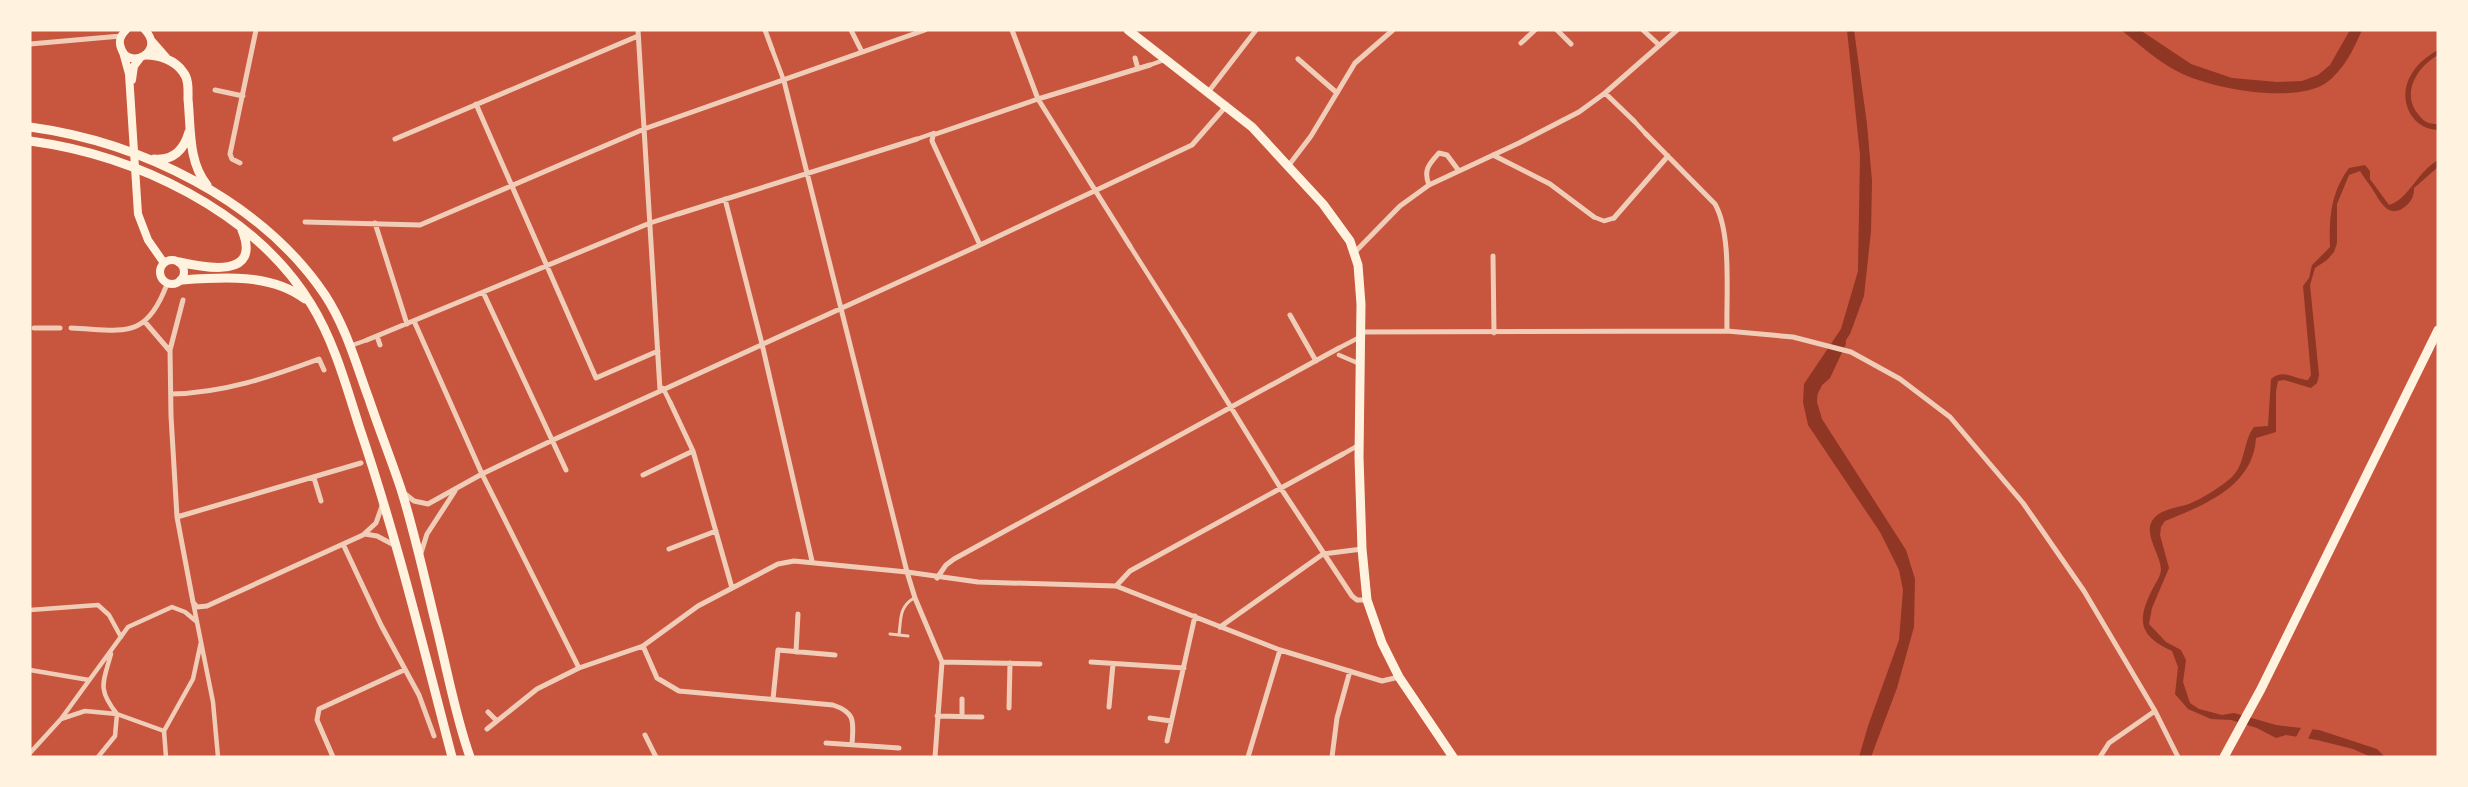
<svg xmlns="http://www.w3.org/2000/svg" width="2468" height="787" font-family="'Source Serif 4',serif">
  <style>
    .water { fill: #8f3625 }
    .pier { fill: #c8553d }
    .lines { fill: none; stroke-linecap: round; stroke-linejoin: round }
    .canal { stroke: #8f3625; stroke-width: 10 }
    .service { stroke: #f1ccb7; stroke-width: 3 }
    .pedestrian { stroke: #f1ccb7; stroke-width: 4.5 }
    .minor { stroke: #f1ccb7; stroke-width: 5 }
    .secondary { stroke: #fff3e0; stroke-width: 8 }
    .primary { stroke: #fff3e0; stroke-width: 9 }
    .trunk { stroke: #fff3e0; stroke-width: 9 }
  </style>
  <rect width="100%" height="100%" fill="#c8553d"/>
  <path class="water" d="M1847,30H1854L1867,124L1872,181L1871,231L1864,296L1850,334L1818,382L1817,402L1822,419L1906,550L1915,579L1914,627L1897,688L1871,757H1859L1868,726L1899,640L1903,590L1899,570L1880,532L1808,425L1803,402L1804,384L1841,329L1858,271L1860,155Z
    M2121,30H2140L2191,64L2232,78L2277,82L2302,81L2318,75L2330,65L2350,30H2362C2354,49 2343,71 2326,83C2293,105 2205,88 2173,69C2155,59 2138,43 2121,30Z
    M2438,50V55C2417,67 2401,93 2418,114C2424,122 2428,124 2438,124V130C2410,129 2397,98 2411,75C2417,64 2427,56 2438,50Z
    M2438,160V167L2414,188C2414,196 2412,200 2407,205C2388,222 2380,200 2371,187C2367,181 2363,176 2360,171L2349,175L2337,204V243L2334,252L2327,260L2315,268L2310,285L2319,375L2317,383L2311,388L2284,380L2278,381L2276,391V432L2256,438C2253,487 2204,505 2165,521L2161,527L2160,535L2169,568L2152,608L2149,624L2166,642L2181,650L2186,660L2183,682L2190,703L2199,709L2222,715L2234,713L2276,725L2319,730L2377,749L2385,757H2371L2353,749L2317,740L2286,735L2276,738L2257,728L2231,720L2211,719L2188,709L2175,694L2178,667L2172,651C2140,636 2136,622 2152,590C2155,584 2161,576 2161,569C2160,554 2144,535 2152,521C2159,509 2177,508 2189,504C2203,498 2221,487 2232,477C2246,463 2243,441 2254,427L2268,426L2271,379C2284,368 2293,379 2308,380L2311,375L2303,286L2309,278L2312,265L2330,247C2329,218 2331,192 2349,168L2365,165L2370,171V179L2389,205C2408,200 2417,172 2438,160Z"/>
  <path class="pier" d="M2303,724L2314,726L2307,741L2295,739Z"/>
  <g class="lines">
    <path class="canal" d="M1812,394L1818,382L1826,375L1841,343"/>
    <path class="service" d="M890,634L908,636
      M899,635C901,619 899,607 914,598"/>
    <path class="pedestrian" d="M772,49L784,81
      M1150,65L1164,60
      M1634,121L1646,134
      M917,139L934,133
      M1594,217L1604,221L1614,218
      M650,223L678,214
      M1130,246L1184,331
      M350,346L367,340
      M1339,348L1360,337
      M1339,355L1360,364
      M663,388L670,402
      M1343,454L1359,445
      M193,602L213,702L218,757
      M30,610L98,605L109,615L121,637
      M30,670L89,680
      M61,719L128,627L172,607L185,612L197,622
      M30,753L61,719L85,711L117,714L164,731
      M98,757L115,736L117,714C97,689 103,683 111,654
      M166,757L164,731L193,679L201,642"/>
    <path class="minor" d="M638,30L660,390
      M765,30L772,49
      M851,30L862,52
      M1012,30L1038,99L1130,246
      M1557,30L1571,44
      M1643,30L1659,45
      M1521,43L1535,30
      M30,44L121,36
      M1135,58L1138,69
      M1298,59L1337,93
      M784,81L907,572L915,598L942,662L935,757
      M215,90L243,96
      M1209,91L1256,30
      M1605,93L1634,121
      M476,104L596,378L658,351
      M1646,134L1715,204C1732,234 1726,296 1727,331
      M395,139L638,36
      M1493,155L1550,184L1594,217
      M240,163L232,159L230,154L256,30
      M1289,165L1311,136L1355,63L1393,30
      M1429,185C1423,170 1429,164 1439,153L1447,155L1459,171
      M725,199L762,344L812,561
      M678,214L917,139
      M1614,218L1668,156
      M305,222L420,225L644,129L925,30
      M375,223L407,324
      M980,245L932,141L933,135L1038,99L1150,65
      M1354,253L1400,206L1429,185L1519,143L1579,112L1605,93L1677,30
      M1493,256L1494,333
      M483,292L566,470
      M183,300L170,350L171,416L177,517L193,602L197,607L207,606L363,535L376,523L382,506
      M1290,315L1316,361
      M414,321L482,474L579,668
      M145,322L169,350
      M34,328H60
      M71,328C123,330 146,341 167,284
      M1184,331L1280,487L1352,596L1357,600H1367
      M1360,332L1727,331L1793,337L1851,352L1900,379L1950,417L2023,503L2084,591L2155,711L2178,757
      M377,336L380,345
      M367,340L650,223
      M171,394C224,393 270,377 319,359L324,370
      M670,402L693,451L732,588
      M643,475L693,451
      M314,478L321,501
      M404,493L414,501L428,504L482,474L553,440L980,245L1192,145L1227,105
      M177,517L361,463
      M365,534L377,536L394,545
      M343,544L381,625L419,695L434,736
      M669,549L716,531
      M421,553L427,534L455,491
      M937,578L946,565L954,559L1339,348
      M1116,586L1130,571L1343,454
      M1220,627L1323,554L1362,549
      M643,646L657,678L679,691L833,705C857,713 853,723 852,745
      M796,652L798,614
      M942,662L1040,664
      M1091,662L1184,668
      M773,699L778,650L835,655
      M1109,707L1113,664
      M1009,708L1010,663
      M488,712L497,721
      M937,716L982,717
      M962,716V699
      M1150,718L1171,721
      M487,729L537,689L579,668L643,646L698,606L778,564L794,561L907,572L978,582L1116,586L1280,650L1382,681L1399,677
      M645,735L656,757
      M1167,741L1195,616
      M826,743L899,748
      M333,757L317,720L319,709L404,670
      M1248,757L1280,650
      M1332,757L1337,718L1350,671
      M2100,757L2109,743L2155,711"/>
    <path class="secondary" d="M126,30C121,35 118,40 121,48C128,71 166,52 145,30
      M123,52L129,74L138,214L148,240L164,263
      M132,80L134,66L140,58
      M160 272a12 12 0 1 1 24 0a12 12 0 1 1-24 0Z"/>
    <path class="primary" d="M1128,30L1252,127L1323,204L1350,241L1358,265L1361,304L1359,457L1362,549L1367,600L1382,643L1399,677L1453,757
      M2224,757L2261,689L2438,330"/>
    <path class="trunk" d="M152,42L166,58
      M146,55C159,55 175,60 183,72C189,79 188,90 188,99C191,128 188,162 207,185
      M30,127C140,142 261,200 325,295C346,327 356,364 369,399C379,429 391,459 401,489C415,534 425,580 436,625C447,669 455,715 470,757
      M30,141C135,155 254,211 311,304C334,341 346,385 359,426C396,535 423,646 452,757
      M154,159C173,161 184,150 189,132
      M179,262C206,268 262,279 242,230
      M181,280C221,277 271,273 305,299"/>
  </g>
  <rect width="2468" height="787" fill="none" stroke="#fff3e0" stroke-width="63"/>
</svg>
